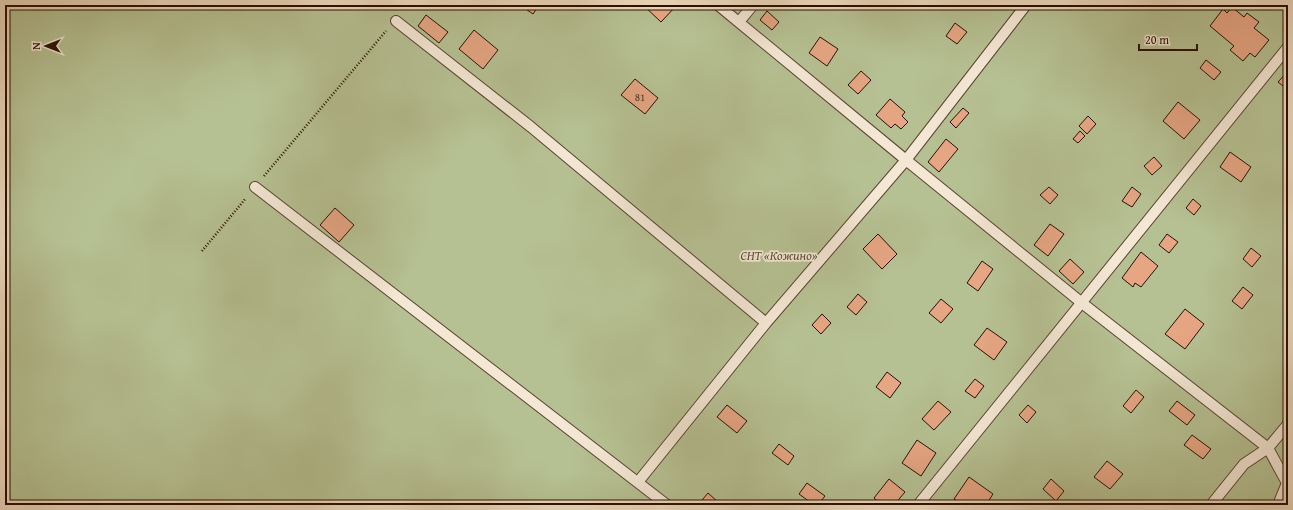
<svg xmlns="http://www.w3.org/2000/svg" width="1293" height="510" font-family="'Gentium Book Plus',serif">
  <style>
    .green { fill: #b6c193; stroke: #6f684a }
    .building { fill: #e6a684; stroke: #280f01 }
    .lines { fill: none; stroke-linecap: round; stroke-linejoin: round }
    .lane-casing { stroke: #5a4230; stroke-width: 12 }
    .path { stroke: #280f01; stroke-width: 2.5; stroke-dasharray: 1 2; stroke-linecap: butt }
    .lane { stroke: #f4e8d5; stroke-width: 10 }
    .labels { text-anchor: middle; stroke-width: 3.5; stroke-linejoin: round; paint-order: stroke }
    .number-label { font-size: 11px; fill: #583522 }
    .park-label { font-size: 13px; font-style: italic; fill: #5a4d34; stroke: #f4e8d5 }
  </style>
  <rect width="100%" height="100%" fill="#eedbbe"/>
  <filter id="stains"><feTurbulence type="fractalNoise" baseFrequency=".005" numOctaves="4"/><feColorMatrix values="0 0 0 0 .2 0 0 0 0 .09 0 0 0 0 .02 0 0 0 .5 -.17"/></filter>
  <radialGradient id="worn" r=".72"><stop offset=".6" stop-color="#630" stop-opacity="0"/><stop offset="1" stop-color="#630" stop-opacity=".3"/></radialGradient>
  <path class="green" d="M5,5H1288V505H5Z"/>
  <path class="building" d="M520,5H539L533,14Z
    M643,5H677L661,22Z
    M1232,7L1244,17L1247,13L1259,22L1254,28L1269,40L1255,57L1250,53L1243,61L1230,50L1234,46L1210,26L1223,9L1227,13Z
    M767,11L779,22L772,30L760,20Z
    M426,15L448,32L439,43L418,26Z
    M955,23L967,32L957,44L946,36Z
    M474,30L498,50L483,69L459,49Z
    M820,37L838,49L827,66L809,53Z
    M1206,60L1221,72L1214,80L1200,68Z
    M861,71L871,80L858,94L848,85Z
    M1288,71V90L1278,82Z
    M635,79L658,98L645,114L621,95Z
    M890,99L905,112L902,116L908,122L901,129L895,124L891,128L876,115Z
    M1178,102L1200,120L1184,139L1163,121Z
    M963,108L969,113L956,128L950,122Z
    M1088,116L1096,124L1087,134L1079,126Z
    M1080,131L1085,136L1078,143L1073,139Z
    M946,139L958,149L939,172L928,162Z
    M1230,152L1251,167L1241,182L1220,167Z
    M1154,157L1162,166L1152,175L1144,166Z
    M1049,187L1058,195L1050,204L1040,195Z
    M1132,187L1141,194L1132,207L1122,201Z
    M1193,199L1201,206L1194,215L1186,208Z
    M335,208L354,225L339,242L320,225Z
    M1050,224L1064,234L1048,256L1034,245Z
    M878,234L897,254L882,269L863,249Z
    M1167,234L1178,242L1169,253L1159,245Z
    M1251,248L1261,256L1252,267L1243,259Z
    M1141,252L1158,266L1141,287L1135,283L1133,287L1122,278Z
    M1070,259L1084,272L1073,284L1059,271Z
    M982,261L993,269L978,291L967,283Z
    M1243,287L1253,295L1242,309L1232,301Z
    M858,294L867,302L856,315L847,307Z
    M941,299L953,309L941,323L929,313Z
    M1185,309L1204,324L1185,349L1165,334Z
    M822,314L831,323L821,334L812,325Z
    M987,328L1007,342L994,360L974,345Z
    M887,372L901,383L890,398L876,387Z
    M975,379L984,386L975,398L965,391Z
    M1136,390L1144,397L1131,413L1123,406Z
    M938,401L951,412L934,430L922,419Z
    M1177,401L1195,415L1187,425L1169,411Z
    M727,405L747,421L737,433L717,417Z
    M1028,405L1036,412L1027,423L1019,415Z
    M1192,435L1211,449L1203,459L1184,445Z
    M917,440L936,453L921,476L902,463Z
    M779,444L794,456L788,465L772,453Z
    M1107,461L1123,474L1110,489L1094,477Z
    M969,477L993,494L986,505H964L954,499Z
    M889,479L905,492L894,505H882L874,498Z
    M1051,479L1064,491L1056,501L1043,489Z
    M807,483L825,496L818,505H814L799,494Z
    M708,493L718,502L716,505H698Z"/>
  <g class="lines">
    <defs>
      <path id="lane" d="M718,5L906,160L1026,5
        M396,21L531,127L766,323
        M739,22L753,5
        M255,187L667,505
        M638,482L766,323L906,160L1082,303L1268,448L1287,483L1278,505
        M918,505L1288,47
        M1211,505L1244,464L1268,448L1288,424"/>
    </defs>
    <use href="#lane" class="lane-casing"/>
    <path class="path" d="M264,176L386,31
      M202,251L246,198"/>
    <use href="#lane" class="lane"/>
  </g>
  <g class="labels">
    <g class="number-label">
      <text x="640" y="101">81</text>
    </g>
    <g class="park-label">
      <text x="779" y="260">СНТ «Кожино»</text>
    </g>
  </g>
  <rect width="1293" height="510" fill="none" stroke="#eedbbe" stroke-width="20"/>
  <rect x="6" y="6" width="1281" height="498" fill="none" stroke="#280f01" stroke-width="2"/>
  <rect x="10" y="10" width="1273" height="490" fill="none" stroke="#280f01"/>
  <g transform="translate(46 46) rotate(270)" stroke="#f4e8d5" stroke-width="3" paint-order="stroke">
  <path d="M0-3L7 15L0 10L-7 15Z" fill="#280f01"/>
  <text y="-6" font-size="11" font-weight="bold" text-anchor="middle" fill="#280f01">N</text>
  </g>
  <path d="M1139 44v6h58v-6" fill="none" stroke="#280f01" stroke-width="2"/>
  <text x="1145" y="44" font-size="12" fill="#280f01" stroke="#f4e8d5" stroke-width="3" paint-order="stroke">20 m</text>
  <rect width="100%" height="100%" filter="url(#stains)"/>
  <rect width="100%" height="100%" fill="url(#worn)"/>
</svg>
